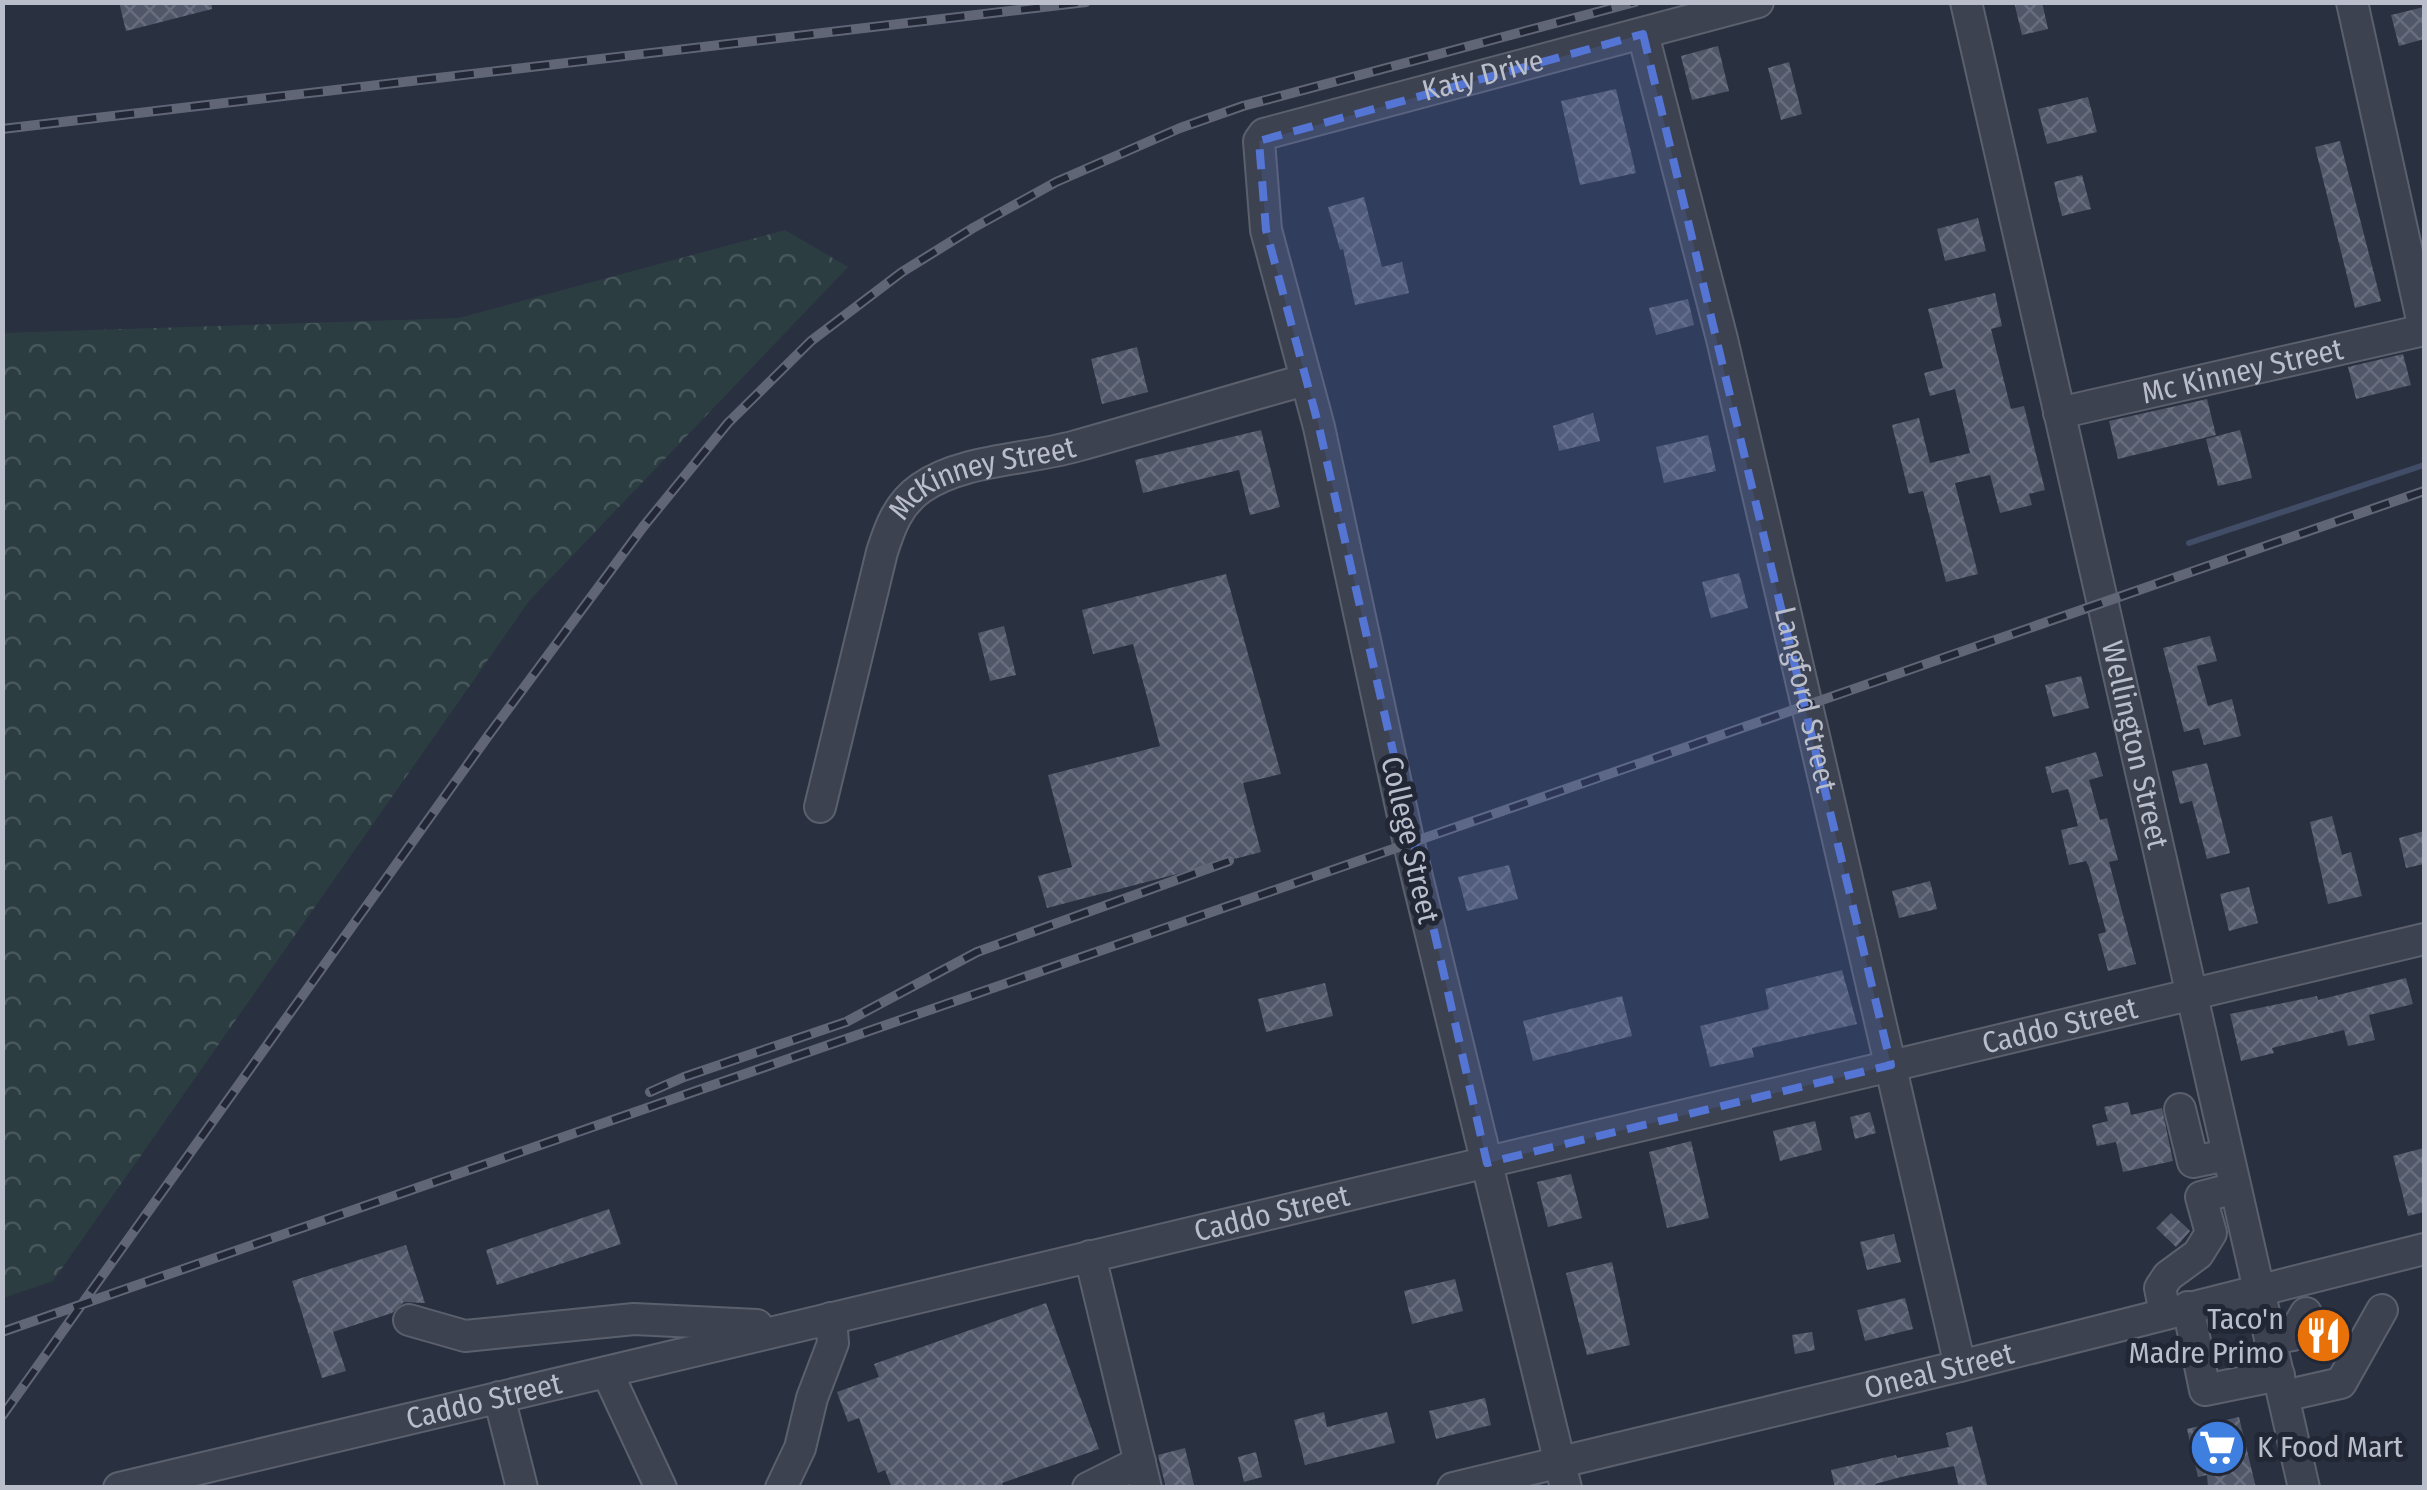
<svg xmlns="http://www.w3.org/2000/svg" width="2427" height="1490" font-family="'Fira Sans Condensed',sans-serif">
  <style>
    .forest { fill: url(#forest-crowns) }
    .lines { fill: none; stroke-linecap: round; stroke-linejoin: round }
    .stream { stroke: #414c67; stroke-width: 6 }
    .building { fill: url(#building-cross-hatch) }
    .minor-casing { stroke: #5b606d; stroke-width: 34 }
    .minor { stroke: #3d4250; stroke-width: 30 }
    .rail-casing { stroke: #606676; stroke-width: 10 }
    .rail { stroke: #222735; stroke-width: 6; stroke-dasharray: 19; stroke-linecap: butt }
    .marked { fill: #5475d3; fill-opacity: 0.2; stroke: #5475d3; stroke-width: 8; stroke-dasharray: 20 12; stroke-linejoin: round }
    .labels { text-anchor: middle; stroke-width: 10; stroke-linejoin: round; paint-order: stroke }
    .street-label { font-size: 30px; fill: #babeca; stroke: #222735 }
    .poi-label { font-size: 30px; fill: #babeca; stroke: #222735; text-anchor: end }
  </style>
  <defs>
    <pattern id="forest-crowns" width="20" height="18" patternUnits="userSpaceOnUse" patternTransform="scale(2.5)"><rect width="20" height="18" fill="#2c3d42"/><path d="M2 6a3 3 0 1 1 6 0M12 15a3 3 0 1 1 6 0" fill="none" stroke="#48575c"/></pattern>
    <pattern id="building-cross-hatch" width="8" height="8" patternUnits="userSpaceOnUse" patternTransform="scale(2.5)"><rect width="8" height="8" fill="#505768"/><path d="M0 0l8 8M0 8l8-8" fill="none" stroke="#676d7c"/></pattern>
  </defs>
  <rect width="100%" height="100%" fill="#293040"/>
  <path class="forest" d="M785,230L848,267L529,601L53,1281L3,1298V333L459,318Z"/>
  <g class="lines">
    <path class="stream" d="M2189,543L2424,465"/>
  </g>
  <path class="building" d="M119,2H211L212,9L126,31Z
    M2014,2H2042L2048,29L2022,35Z
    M2424,7V39L2399,46L2391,15Z
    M1718,46L1729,91L1692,100L1681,56Z
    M1789,62L1802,114L1781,120L1768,68Z
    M1616,89L1636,173L1580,185L1561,101Z
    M2088,97L2097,132L2047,144L2038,109Z
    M2340,141L2381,301L2355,308L2315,147Z
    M2082,175L2091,209L2062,216L2054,182Z
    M1364,197L1382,267L1402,262L1409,293L1355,305L1343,249L1340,250L1328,207Z
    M1978,218L1986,251L1945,261L1937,229Z
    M1995,293L2002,326L1991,329L2011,409L2024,406L2045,490L2029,494L2032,505L2000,513L1990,475L1955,483L1978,574L1946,582L1923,491L1909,494L1892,425L1919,418L1930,463L1970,453L1955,389L1930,396L1924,373L1943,368L1928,309Z
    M1688,299L1694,325L1656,335L1649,308Z
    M1137,347L1148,392L1102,404L1091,359Z
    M2403,354L2411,385L2356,399L2348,367Z
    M2207,399L2216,435L2118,459L2109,421Z
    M1593,413L1600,441L1559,451L1553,426Z
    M1261,430L1280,507L1250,515L1239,470L1143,493L1135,460Z
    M2240,430L2252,478L2218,486L2206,439Z
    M1708,435L1716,471L1664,483L1656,447Z
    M1739,573L1748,608L1711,618L1702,582Z
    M1226,574L1281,774L1243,783L1261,852L1047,908L1038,876L1072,867L1048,775L1160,746L1133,644L1093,654L1082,610Z
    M1004,626L1016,675L990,681L978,633Z
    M2210,636L2217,661L2197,666L2208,706L2232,699L2241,736L2204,745L2199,728L2184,732L2163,648Z
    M2081,676L2089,708L2053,717L2045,685Z
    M2096,752L2103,776L2089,780L2100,820L2107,818L2118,860L2109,862L2136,964L2108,971L2098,934L2106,932L2089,867L2086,861L2069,865L2061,830L2078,826L2068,789L2052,793L2045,767Z
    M2207,763L2230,853L2207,859L2192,801L2180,804L2172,771Z
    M2332,816L2342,855L2351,852L2362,896L2328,904L2310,822Z
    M2424,831V864L2406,868L2399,838Z
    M1509,865L1518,899L1467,911L1458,877Z
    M1930,881L1937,909L1899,918L1892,891Z
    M2249,887L2258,923L2229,931L2220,894Z
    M1842,970L1857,1024L1752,1048L1754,1057L1710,1067L1700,1026L1769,1009L1765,989Z
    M2406,978L2413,1004L2369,1015L2375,1040L2348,1046L2344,1030L2272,1048L2274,1053L2241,1061L2230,1014L2317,996L2318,1000Z
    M1325,983L1333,1016L1266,1032L1258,999Z
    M1622,996L1632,1036L1533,1061L1523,1021Z
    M2128,1102L2131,1115L2162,1108L2173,1161L2123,1172L2116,1142L2097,1146L2092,1125L2108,1121L2104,1107Z
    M1870,1112L1876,1133L1855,1139L1850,1117Z
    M1815,1121L1822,1150L1780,1161L1773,1131Z
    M1691,1141L1709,1218L1667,1228L1649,1152Z
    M2424,1148V1212L2408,1216L2393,1156Z
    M1571,1174L1582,1218L1548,1227L1537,1182Z
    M609,1209L621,1244L497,1285L486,1250Z
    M2171,1213L2190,1231L2176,1247L2156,1228Z
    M1894,1234L1901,1262L1867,1270L1860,1242Z
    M406,1245L425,1303L404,1302L392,1313L333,1332L346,1371L322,1378L292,1281Z
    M1612,1262L1630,1345L1587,1355L1566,1273Z
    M1455,1279L1463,1311L1412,1324L1404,1291Z
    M1905,1298L1913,1329L1865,1341L1857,1310Z
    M1046,1303L1099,1449L1002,1483L1004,1488H892L885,1470L878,1473L859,1418L848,1422L837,1392L879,1377L874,1364Z
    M2323,1320L2340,1329L2326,1355L2308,1346Z
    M1812,1332L1815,1350L1795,1354L1792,1335Z
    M1485,1398L1491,1425L1436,1439L1429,1411Z
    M1324,1412L1327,1427L1387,1412L1395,1443L1305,1465L1294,1420Z
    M2239,1417L2256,1488H2208L2207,1475L2198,1477L2187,1429Z
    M1972,1426L1988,1488H1959L1954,1466L1901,1477L1875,1484L1876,1488H1835L1831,1470L1896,1455L1897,1458L1949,1447L1946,1433Z
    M1185,1448L1194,1485L1166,1488L1158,1455Z
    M1256,1452L1262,1477L1244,1482L1238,1457Z"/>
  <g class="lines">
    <defs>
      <g id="minor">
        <path id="s1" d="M1966,2L2304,1488"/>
        <path d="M2352,2L2424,329"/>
        <path id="s2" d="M1643,34L1722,339L1960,1366"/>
        <path id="s3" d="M2059,413L2424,330"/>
        <path id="s4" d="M820,807L882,552C890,527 898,504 921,488C963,459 1027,460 1076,446C1152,425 1228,401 1305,380"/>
        <path d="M2180,1109L2193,1162L2227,1155"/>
        <path d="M1090,1256L1146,1488"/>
        <path d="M2188,1307L2205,1390L2279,1375"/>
        <path d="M2165,1313L2160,1288L2168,1276L2198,1254L2211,1233L2201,1197L2235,1188"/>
        <path d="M409,1320L465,1336L634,1319L757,1325"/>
        <path d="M2270,1339L2293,1335L2306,1313"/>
        <path d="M607,1372L661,1488"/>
        <path d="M2284,1396L2341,1383L2382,1310"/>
        <path d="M499,1397L522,1488"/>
        <path id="s5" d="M119,1488L2424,939"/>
        <path d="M781,1488L800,1448L812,1398L833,1343L831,1318"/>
        <path d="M1088,1488L1140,1462"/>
        <path id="s6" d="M1453,1488L1960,1366L2424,1249"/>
        <path id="s7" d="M1566,1488L1409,844L1319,427L1266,230L1259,141L1264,134L1758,2"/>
      </g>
    </defs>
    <use href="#minor" class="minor-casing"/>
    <use href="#minor" class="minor"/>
    <defs>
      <path id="rail" d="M2,129L1086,2
        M650,1092L684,1077L846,1022L977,952L1229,861
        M2,1332L2424,491
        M2,1416L488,736L643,527L728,423L811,341L902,272L973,228L1056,182L1180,128L1243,106L1635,2"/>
    </defs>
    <use href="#rail" class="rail-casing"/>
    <use href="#rail" class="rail"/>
  </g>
  <path class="marked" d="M1643,34L1891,1065L1487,1163L1319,427L1266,230L1259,141Z"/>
  <defs>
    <symbol id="restaurant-disc" viewBox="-11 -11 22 22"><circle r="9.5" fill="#e8710a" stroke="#222735"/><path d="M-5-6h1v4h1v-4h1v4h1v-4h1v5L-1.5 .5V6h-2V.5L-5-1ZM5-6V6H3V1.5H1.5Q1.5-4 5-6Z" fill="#fff"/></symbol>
    <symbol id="supermarket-disc" viewBox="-11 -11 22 22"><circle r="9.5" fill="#3f7fe0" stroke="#222735"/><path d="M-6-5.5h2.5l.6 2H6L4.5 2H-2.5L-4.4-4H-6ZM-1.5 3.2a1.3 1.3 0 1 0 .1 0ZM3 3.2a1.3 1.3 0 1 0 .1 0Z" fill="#fff"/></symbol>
  </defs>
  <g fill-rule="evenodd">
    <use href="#restaurant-disc" x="2292" y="1304" width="63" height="63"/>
    <use href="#supermarket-disc" x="2186" y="1416" width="63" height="63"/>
  </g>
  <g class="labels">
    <g class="street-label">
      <text dy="10" stroke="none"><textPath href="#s7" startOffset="1618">Katy Drive</textPath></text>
      <text dy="10" stroke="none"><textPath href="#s3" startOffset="188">Mc Kinney Street</textPath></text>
      <text dy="10" stroke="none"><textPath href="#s4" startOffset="400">McKinney Street</textPath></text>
      <text dy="10" stroke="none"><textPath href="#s2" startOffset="685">Langford Street</textPath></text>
      <text dy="10" stroke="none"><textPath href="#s1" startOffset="762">Wellington Street</textPath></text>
      <text transform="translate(1410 840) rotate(77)" y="10">College Street</text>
      <text dy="10" stroke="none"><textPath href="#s5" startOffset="1995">Caddo Street</textPath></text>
      <text dy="10" stroke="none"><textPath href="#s5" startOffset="1185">Caddo Street</textPath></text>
      <text dy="10" stroke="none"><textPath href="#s6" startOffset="500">Oneal Street</textPath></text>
      <text dy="10" stroke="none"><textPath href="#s5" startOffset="375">Caddo Street</textPath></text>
    </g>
    <g class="poi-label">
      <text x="2284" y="1329">Taco'n<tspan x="2284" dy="34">Madre Primo</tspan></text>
      <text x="2257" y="1457" text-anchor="start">K Food Mart</text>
    </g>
  </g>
  <rect width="2427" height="1490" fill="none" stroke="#babeca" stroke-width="10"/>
</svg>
